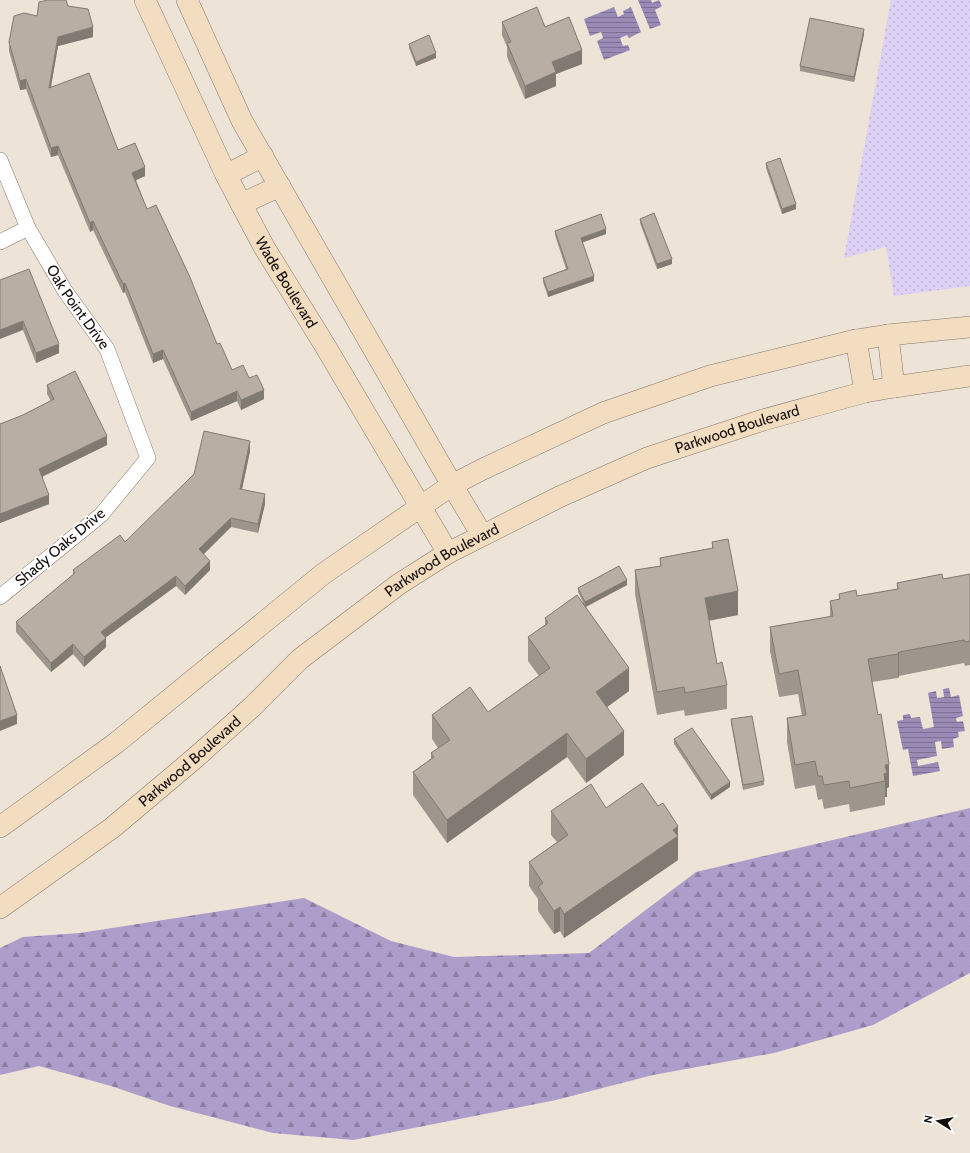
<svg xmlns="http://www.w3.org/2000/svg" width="970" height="1153" font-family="Cabin,sans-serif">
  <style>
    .grass { fill: url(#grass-dots) }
    .forest { fill: url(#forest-firs) }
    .water { fill: url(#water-rules) }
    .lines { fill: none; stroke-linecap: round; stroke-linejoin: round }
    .street-casing { stroke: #82786e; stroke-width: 16 }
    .secondary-casing { stroke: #82786e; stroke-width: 22 }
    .street { stroke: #fff; stroke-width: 15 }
    .secondary { stroke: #f3ddc1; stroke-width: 21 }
    .wall { fill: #9e968c }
    .shaded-wall { fill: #817a72 }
    .building { fill: #b8aea3; stroke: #817a72 }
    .labels { text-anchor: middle; stroke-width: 3.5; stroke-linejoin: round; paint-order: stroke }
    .street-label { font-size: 15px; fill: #130f0c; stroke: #fff }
  </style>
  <defs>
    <pattern id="grass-dots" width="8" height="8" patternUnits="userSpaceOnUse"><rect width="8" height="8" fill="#dcd0f4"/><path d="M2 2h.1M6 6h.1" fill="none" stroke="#bcb1d0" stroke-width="1.8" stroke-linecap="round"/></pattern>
    <pattern id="forest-firs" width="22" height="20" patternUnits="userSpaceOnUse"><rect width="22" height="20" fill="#ad9dcb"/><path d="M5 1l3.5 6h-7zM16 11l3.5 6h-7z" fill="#8c7ea3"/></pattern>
    <pattern id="water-rules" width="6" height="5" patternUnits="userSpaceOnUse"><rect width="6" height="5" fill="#998ab6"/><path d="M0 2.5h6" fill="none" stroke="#7c6f92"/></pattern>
  </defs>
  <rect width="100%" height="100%" fill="#eee3d7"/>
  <path class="grass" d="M891,0H970V286L894,296L886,247L844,258Z"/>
  <path class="forest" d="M970,808V973L873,1025L774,1053L653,1075L556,1100L353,1140L273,1133L170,1106L111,1086L39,1066L0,1075V948L23,937L80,933L304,898L391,941L454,957L589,953L696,872Z"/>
  <path class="water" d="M638,0H651L652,3L659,0L662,6L655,10L661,25L650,29Z
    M614,7L618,17L624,14L623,11L631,7L641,32L629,38L627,35L620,38L623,46L628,45L630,50L604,60L597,41L603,38L601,32L590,36L584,19Z
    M949,688L951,697L959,695L963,716L956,718L957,722L963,721L965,731L958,732L959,737L953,739L954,747L942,749L941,741L935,742L937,756L917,760L918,766L938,762L940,771L913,776L908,749L903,750L897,721L903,720V715L910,714L911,718L920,717L923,729L934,727L928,693L936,691L937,698L944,697L943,689Z"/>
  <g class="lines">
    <defs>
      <g id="street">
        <path id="s1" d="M0,160L28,228L65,291L107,349L148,458L101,515L0,597"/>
        <path d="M0,242L28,228"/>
      </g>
      <g id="secondary">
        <path id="s2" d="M145,0L226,175L264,247L324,344L448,553"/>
        <path d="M187,0L242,121L452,485L482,535"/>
        <path d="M226,175L263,156"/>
        <path d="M241,204L280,186"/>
        <path d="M888,335L894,387"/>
        <path d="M856,340L865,392"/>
        <path d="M0,827L116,743L323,574L452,485L483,469L603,413L710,376L856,340L888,335L970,327"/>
        <path id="s3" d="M0,908L112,828L195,758L252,707L300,659L399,584L448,553L559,497L647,458L763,420L865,392L894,387L970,376"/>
      </g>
    </defs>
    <use href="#street" class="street-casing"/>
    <use href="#secondary" class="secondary-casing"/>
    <use href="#street" class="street"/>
    <use href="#secondary" class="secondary"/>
  </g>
  <path class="wall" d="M68,6L93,37L58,46L51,87L118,150L145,176L136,180L147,209L217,344L232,370L249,378L264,399L241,410L237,401L191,421L163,359L153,363L125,292L123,293L93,230L90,232L58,155L51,157L26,89L20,90L9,51V42L37,16Z
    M502,22L545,27L582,64L556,74V86L525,99L507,57V47L502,35Z
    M864,34L854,82L800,71V66Z
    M409,44L436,58L416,66L409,48Z
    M766,163L796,209L782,214L766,168Z
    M640,219L672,264L657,269L640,223Z
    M555,231L606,234L582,242L594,281L548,297L543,282V278L566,269L555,235Z
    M0,280L59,353L36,363L23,330Z
    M47,385L107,445L42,477L49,504L0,523V424L23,415L51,401L47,394Z
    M250,451L242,490L265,504L258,533L231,527L203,554L210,570L185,595L176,586L106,637V647L84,667L73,654L51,672L16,632V622L73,575V570L125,542Z
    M712,542L738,615L709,621L717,664L727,685V709L685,716L684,710L657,715L635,594V570L660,566V558L712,548Z
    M970,574V665L965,666L964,663L899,676L898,678L872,682L889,787L887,788V797H885V805L850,812L849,804L824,809L822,799L818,800L815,785L795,789L787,742V718L802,716L798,694L779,697L770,651V627L830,617V601L839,600V594L857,596L897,589V583L943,579Z
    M627,585L586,607L629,691L607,707L624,755L586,783L567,757L447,843L413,795V772L431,759V753L438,748L432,739V715L488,712L539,676L528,661V637L545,625V618L583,602L578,592V588Z
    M731,719L764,781V785L743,790L731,723Z
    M674,739L730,787L711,800L674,744Z
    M606,808L678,850V860L564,938L560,931L554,934L538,911V899L529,886V862L557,842L551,835V811Z"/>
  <path class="shaded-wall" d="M93,27V37L58,46L49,97V88L58,37Z
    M864,29V34L854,82V77Z
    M582,50V64L556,74V86L525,99V86L552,62Z
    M436,53V58L416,66V62Z
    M26,79V89L20,90V81Z
    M58,146V155L51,157V148Z
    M145,167V176L132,182V173Z
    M796,204V209L782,214V209Z
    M93,221V230L90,232V223Z
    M606,229V234L581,243V238Z
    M672,259V264L657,269V264Z
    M594,276V281L548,297V292Z
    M125,283V292L123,293V284Z
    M23,321V330L0,339V330Z
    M59,344V353L36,363V353Z
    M163,350V359L153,363V354Z
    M264,390V399L241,410V400Z
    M237,391V401L191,421V412Z
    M107,436V445L39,478V469Z
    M250,441V451L240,498V489Z
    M265,494V504L258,533V524Z
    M49,495V504L0,523V514Z
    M231,518V527L199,559V549Z
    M210,561V570L185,595V586Z
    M176,576V586L101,641V632Z
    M627,580V585L585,607V602Z
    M738,591V615L705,621V598Z
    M106,638V647L84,667V657Z
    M73,644V654L51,672V663Z
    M899,652V676L898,678V654Z
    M629,668V691L596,715V692Z
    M17,715V724L0,731V721Z
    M624,731V755L586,783V759Z
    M567,733V757L447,843V820Z
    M889,764V787L887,788V797H885V781L884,774L885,765Z
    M730,782V787L711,800V795Z
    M678,826V860L564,938V914Z
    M560,907V931L554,934V911Z"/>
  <path class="building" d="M48,0H66L68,6L88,9L93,27L58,37L49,88L89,73L118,150L135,143L145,167L132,173L147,209L156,205L189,275L217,344L220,343L232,370L243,365L249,378L257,375L264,390L241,400L237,391L191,412L163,350L153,354L125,283L123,284L93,221L90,223L58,146L51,148L26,79L20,81L9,42L14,16L24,13L37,16L39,2Z
    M537,7L545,27L569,17L582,50L552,62L556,72L525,86L507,43L511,42L502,22Z
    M810,18L864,29L854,77L800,66Z
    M429,35L436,53L416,62L409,44Z
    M780,158L796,204L782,209L766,163Z
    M654,213L672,259L657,264L640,219Z
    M601,214L606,229L581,238L594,276L548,292L543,278L568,269L555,231Z
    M29,269L59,344L36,353L23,321L0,330V280Z
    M75,371L107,436L39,469L49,495L0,514V424L23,415L54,399L47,385Z
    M204,431L250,441L240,489L265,494L258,524L231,518L199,549L210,561L185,586L176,576L101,632L106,638L84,657L73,644L51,663L16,622L75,573L73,570L120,535L125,542L194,474Z
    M728,539L738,591L705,598L717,664L722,662L727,685L685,693L684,687L657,692L635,570L661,566L660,558L713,548L712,542Z
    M619,566L627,580L585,602L578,588Z
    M942,574L943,579L970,574V641L965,642L964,640L899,652L898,654L868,659L878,715L881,714L889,764L885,765L887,773L884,774L885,781L850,788L849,781L824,785L822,776H818L815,761L795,765L787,718L806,715L798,670L779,674L770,627L833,616L830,601L840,599L839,594L856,590L857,596L898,589L897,583Z
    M577,595L629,668L596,692L624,731L586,759L567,733L447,820L413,772L434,757L431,753L450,740L432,715L470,687L488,712L550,668L528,637L548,623L545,618Z
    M0,666L17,715L0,721Z
    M752,716L764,781L743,785L731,719Z
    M692,728L730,782L711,795L674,739Z
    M642,783L658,806L663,803L678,826L673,830L678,836L564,914L560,907L554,911L538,887L543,883L529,862L568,835L551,811L591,784L606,808Z"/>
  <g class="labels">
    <g class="street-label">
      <text dy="5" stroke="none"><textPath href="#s2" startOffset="316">Wade Boulevard</textPath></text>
      <text dy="5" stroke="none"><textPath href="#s1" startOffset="167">Oak Point Drive</textPath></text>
      <text dy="5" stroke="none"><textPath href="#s3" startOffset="888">Parkwood Boulevard</textPath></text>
      <text transform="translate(60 547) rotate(-40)" y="5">Shady Oaks Drive</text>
      <text dy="5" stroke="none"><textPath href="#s3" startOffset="564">Parkwood Boulevard</textPath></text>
      <text dy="5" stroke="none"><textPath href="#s3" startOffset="240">Parkwood Boulevard</textPath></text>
    </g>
  </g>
  <g transform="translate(938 1121) rotate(281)" stroke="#ffffff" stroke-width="3" paint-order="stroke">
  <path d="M0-3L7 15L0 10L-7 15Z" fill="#130f0c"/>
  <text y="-6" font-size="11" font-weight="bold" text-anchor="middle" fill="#130f0c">N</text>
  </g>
</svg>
